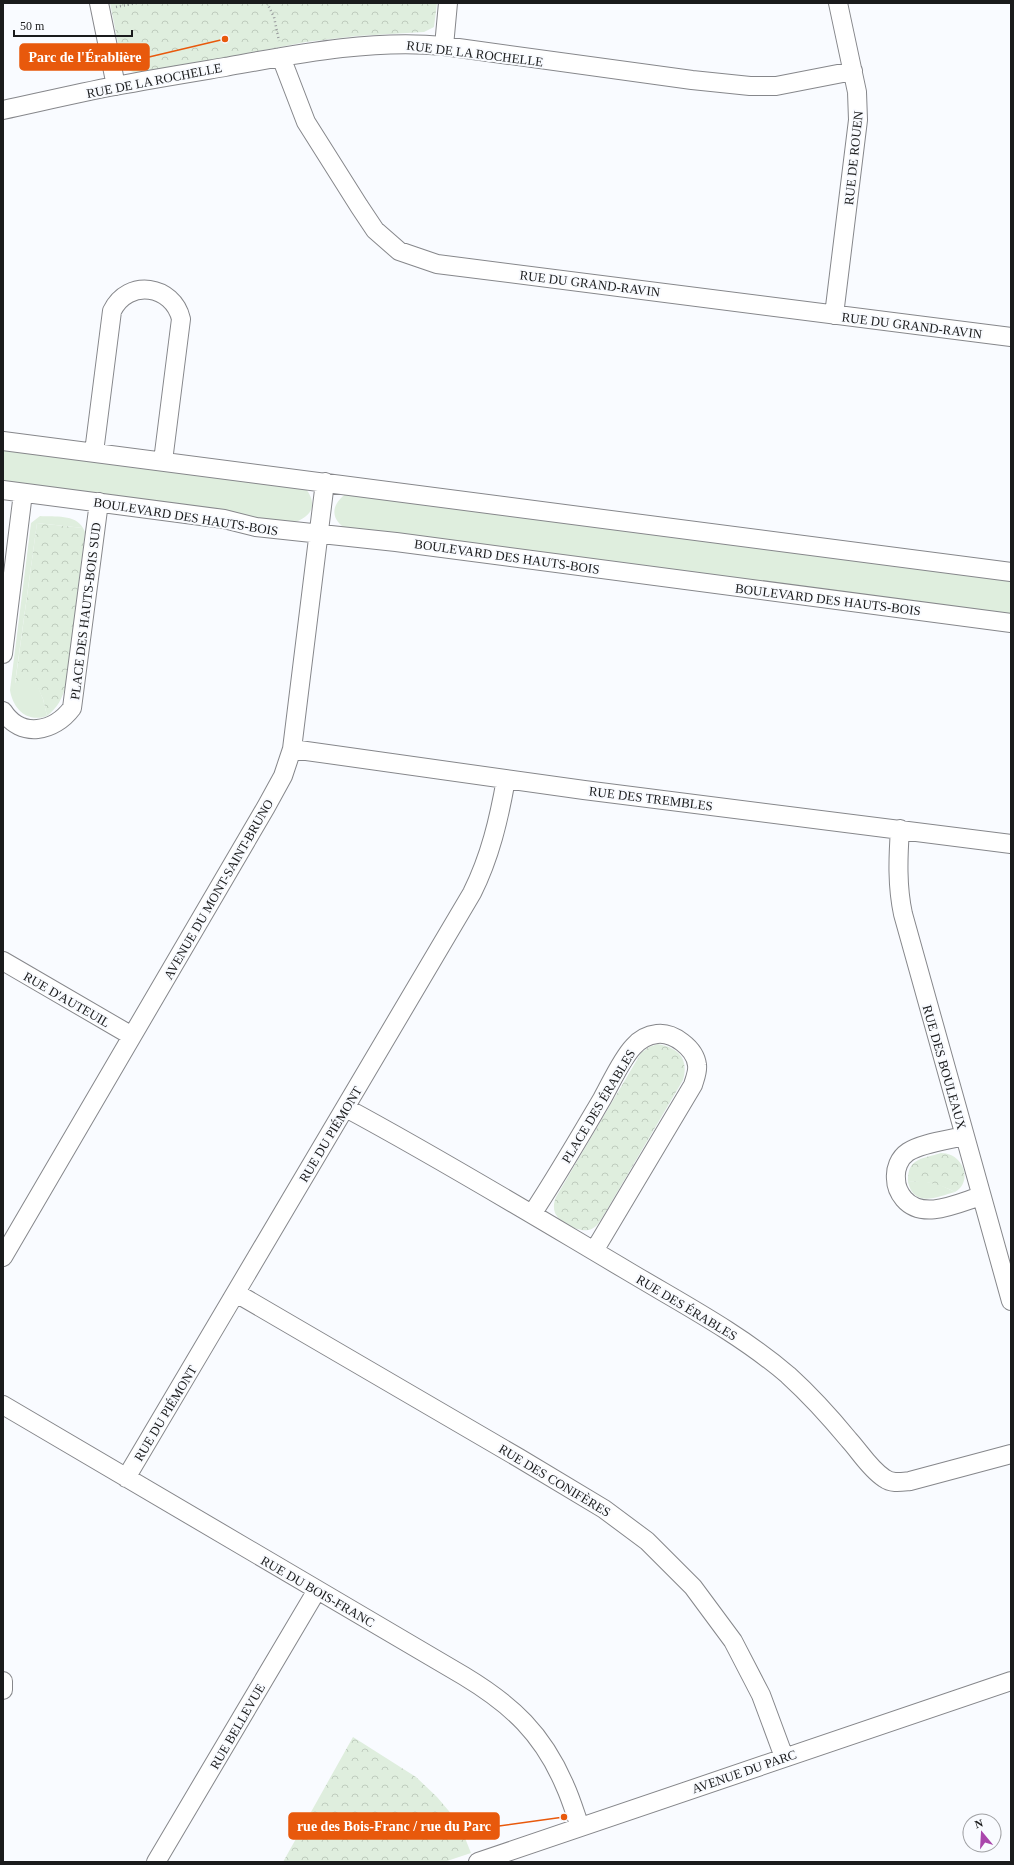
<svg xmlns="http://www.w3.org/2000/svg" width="1014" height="1865" font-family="'Times New Roman',serif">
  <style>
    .grass { fill: #dfeede }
    .forest { fill: url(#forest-crowns) }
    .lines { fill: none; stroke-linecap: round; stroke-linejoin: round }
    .minor-casing { stroke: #86878b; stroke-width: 20 }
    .path { stroke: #999b9e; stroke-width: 2.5; stroke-dasharray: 1 3; stroke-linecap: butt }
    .minor { stroke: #fff; stroke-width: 18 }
    .labels { text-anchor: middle; stroke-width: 4; stroke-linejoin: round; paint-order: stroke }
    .street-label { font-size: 13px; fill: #1a1b1c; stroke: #f9fbff }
    .leader { fill: none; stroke: #e8590c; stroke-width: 1.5 }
    .callout-dot { fill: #e8590c; stroke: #f9fbff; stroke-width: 1.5 }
    .callout { fill: #e8590c; stroke: #e8590c; stroke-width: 1.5 }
    .callout-label { font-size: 14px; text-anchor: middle; font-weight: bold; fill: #fff }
  </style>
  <defs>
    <pattern id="forest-crowns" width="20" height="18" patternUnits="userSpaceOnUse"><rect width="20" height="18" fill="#dfeede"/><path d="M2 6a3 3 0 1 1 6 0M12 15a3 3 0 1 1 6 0" fill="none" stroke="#bfccbe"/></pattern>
  </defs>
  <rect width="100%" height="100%" fill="#f9fbff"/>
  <path class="grass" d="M3,446L306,489C319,506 310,518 292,523L3,484Z
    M347,493L1011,578V618L348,530C330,520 330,505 347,493Z
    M40,516C55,517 75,514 83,528L37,523L15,683L38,687L43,699L47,716C27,723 13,709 10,690L31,523Z
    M921,1181L938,1184L955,1192C937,1197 914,1208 908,1182Z"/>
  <path class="forest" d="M110,3H437L434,27L424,32L357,36L306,42L146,73C135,73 129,73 122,63Z
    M37,523L83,528L85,532L66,685C62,699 58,707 47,716L43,699L38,688L15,684Z
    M658,1044C679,1048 689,1059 683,1080L602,1218C598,1224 595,1229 588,1230C578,1232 559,1222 555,1213C553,1207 554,1202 556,1197L641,1053L649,1047Z
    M941,1153C964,1153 973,1182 955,1192C937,1183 927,1181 908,1182C907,1158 922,1159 941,1153Z
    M353,1737L416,1777L437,1797L459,1823L471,1853L444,1862H283Z"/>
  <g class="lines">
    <defs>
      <path id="minor" d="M99,3L116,86
        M444,46L448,3
        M281,57L306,122L359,206L375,230L399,251L437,264L1011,337
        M3,110C40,102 78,93 115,86C152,79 189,73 225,67C297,54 371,39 444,46L692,80L750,86H776L853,71
        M834,315L858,120L857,92L838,3
        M3,441L1011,572
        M94,452L112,311C128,278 173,285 181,319L163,461
        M3,490L224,519L256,527L396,542L1011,623
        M3,654L23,493
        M3,711C21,739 54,732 72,708L99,502
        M292,749L584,790L1011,844
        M900,829C898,858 897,886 903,914L1011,1301
        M3,961L132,1036
        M346,1108C441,1159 533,1215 626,1270C681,1303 739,1333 788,1375C810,1395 830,1417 849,1440C860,1452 870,1469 884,1478C892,1484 901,1482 910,1481L1011,1454
        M964,1136C948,1140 922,1143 908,1152C899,1158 895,1169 896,1179C896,1186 899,1193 904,1199C923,1221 958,1203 981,1196
        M532,1214C557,1176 579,1138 602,1099C611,1083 621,1060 633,1047C639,1040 648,1035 657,1034C673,1032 695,1048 697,1065C698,1072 695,1078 693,1085L594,1251
        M3,1257L266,807L283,776L292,749L325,482
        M236,1293L519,1458L604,1509L647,1541L693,1587L733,1641L761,1695L784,1757
        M3,1405L464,1676C512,1705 543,1734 565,1786C571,1799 575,1813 580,1827
        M126,1478L472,893C490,857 499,819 506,779
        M3,1681V1690
        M156,1862L317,1590
        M478,1862L1011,1681"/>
    </defs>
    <use href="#minor" class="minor-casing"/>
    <path class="path" d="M142,3V5
      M267,3L274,17L279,41
      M116,7L137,3"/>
    <use href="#minor" class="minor"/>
  </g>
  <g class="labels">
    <g class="street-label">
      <text transform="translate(475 53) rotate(7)" y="5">RUE DE LA ROCHELLE</text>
      <text transform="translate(154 80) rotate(-11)" y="5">RUE DE LA ROCHELLE</text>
      <text transform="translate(853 158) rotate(-84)" y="5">RUE DE ROUEN</text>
      <text transform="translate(590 283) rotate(7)" y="5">RUE DU GRAND-RAVIN</text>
      <text transform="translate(912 325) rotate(7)" y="5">RUE DU GRAND-RAVIN</text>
      <text transform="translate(186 516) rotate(9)" y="5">BOULEVARD DES HAUTS-BOIS</text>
      <text transform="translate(507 556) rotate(8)" y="5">BOULEVARD DES HAUTS-BOIS</text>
      <text transform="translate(828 599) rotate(7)" y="5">BOULEVARD DES HAUTS-BOIS</text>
      <text transform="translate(85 611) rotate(-83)" y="5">PLACE DES HAUTS-BOIS SUD</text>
      <text transform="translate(651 798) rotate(7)" y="5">RUE DES TREMBLES</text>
      <text transform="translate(218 889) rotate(-60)" y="5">AVENUE DU MONT-SAINT-BRUNO</text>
      <text transform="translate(67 999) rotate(30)" y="5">RUE D'AUTEUIL</text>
      <text transform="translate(945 1067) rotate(74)" y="5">RUE DES BOULEAUX</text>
      <text transform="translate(598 1106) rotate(-59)" y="5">PLACE DES ÉRABLES</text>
      <text transform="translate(330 1134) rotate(-59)" y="5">RUE DU PIÉMONT</text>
      <text transform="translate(687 1307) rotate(31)" y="5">RUE DES ÉRABLES</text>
      <text transform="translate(165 1413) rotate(-59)" y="5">RUE DU PIÉMONT</text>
      <text transform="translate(555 1480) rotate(31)" y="5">RUE DES CONIFÈRES</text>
      <text transform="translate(318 1591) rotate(30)" y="5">RUE DU BOIS-FRANC</text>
      <text transform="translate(237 1726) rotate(-60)" y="5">RUE BELLEVUE</text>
      <text transform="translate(744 1771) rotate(-19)" y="5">AVENUE DU PARC</text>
    </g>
  </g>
  <path class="leader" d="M225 39L149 57M564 1817L499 1826"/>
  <g class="callout-dot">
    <circle cx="225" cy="39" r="4"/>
    <circle cx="564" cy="1817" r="4"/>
  </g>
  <g class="callout">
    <rect x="20" y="44" width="129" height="26" rx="4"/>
    <rect x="289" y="1813" width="210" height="26" rx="4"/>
  </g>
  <g class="callout-label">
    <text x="85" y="62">Parc de l'Érablière</text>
    <text x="394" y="1831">rue des Bois-Franc / rue du Parc</text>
  </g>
  <rect width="1014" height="1865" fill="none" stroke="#1a1b1c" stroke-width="8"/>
  <g transform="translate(982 1833) rotate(342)"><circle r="19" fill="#f9fbff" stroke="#a0a1a4"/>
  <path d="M0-3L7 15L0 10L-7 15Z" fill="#aa46ac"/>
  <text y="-6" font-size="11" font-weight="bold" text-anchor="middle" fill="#1a1b1c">N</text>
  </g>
  <path d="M14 30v6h118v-6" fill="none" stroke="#1a1b1c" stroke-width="2"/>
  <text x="20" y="30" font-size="12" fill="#1a1b1c" stroke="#f9fbff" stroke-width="3" paint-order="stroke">50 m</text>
</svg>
